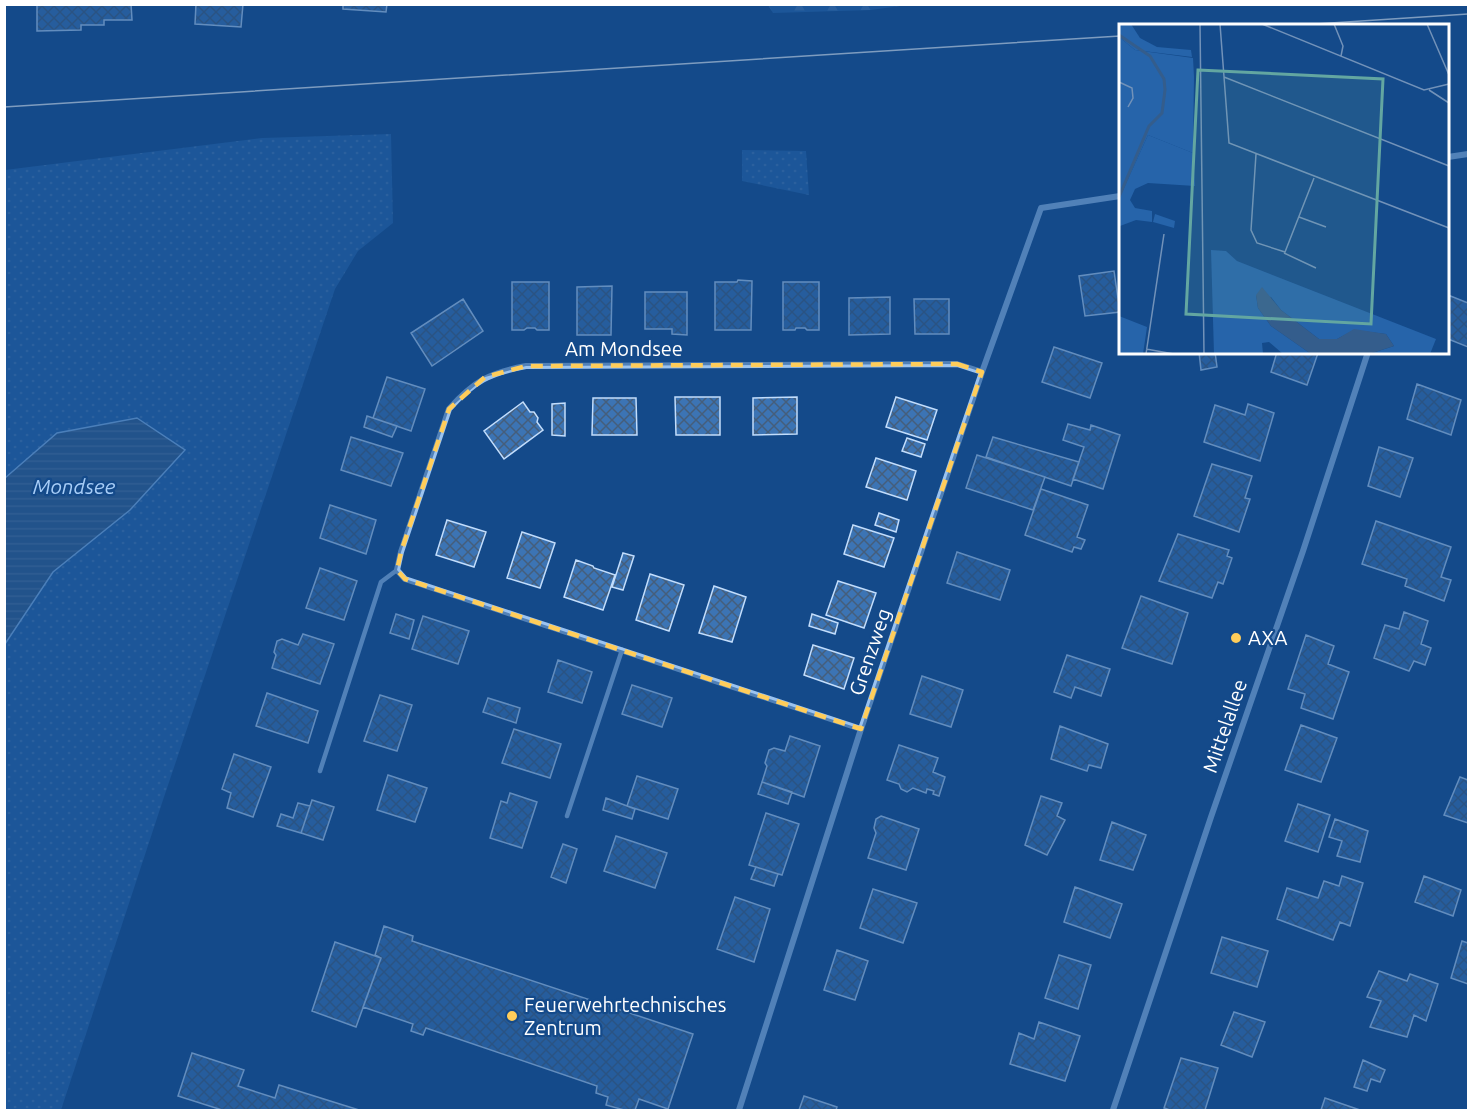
<svg xmlns="http://www.w3.org/2000/svg" width="1473" height="1115" font-family="Ubuntu,sans-serif">
  <style>
    .grass { fill: url(#grass-dots) }
    .forest { fill: url(#forest-firs) }
    .water { fill: url(#water-rules); stroke: #8dbef3; stroke-width: 1.5 }
    .building { fill: url(#building-cross-hatch); stroke: #c2ddfc; stroke-width: 1.5 }
    .lines { fill: none; stroke-linecap: round; stroke-linejoin: round }
    .service { stroke: #9bc3f0; stroke-width: 4.5 }
    .minor { stroke: #9bc3f0; stroke-width: 6 }
    .tram { stroke: #fff; stroke-width: 1.5 }
    .marked { fill: none; stroke: #ffcd5a; stroke-width: 4.5; stroke-dasharray: 12 8; stroke-linejoin: round }
    .poi-dot { fill: #ffcd5a; stroke: #144a8a; stroke-width: 2 }
    .labels { text-anchor: middle; stroke-width: 4.5; stroke-linejoin: round; paint-order: stroke }
    .street-label { font-size: 20px; fill: #fff; stroke: #144a8a }
    .poi-label { font-size: 20px; fill: #fff; stroke: #144a8a; text-anchor: start }
    .water-label { font-size: 21px; font-style: italic; fill: #a7cdf7; stroke: #144a8a }
    .inset-river { fill: none; stroke: #345d8c; stroke-width: 3 }
    .inset-road { fill: none; stroke: #7292b9; stroke-width: 1.5 }
    .view { fill: #63a6a1; fill-opacity: 0.15; stroke: #63a6a1; stroke-width: 3 }
    .inset-edge { fill: none; stroke: #fff; stroke-width: 3 }
  </style>
  <defs>
    <pattern id="grass-dots" width="8" height="8" patternUnits="userSpaceOnUse" patternTransform="scale(1.5)"><rect width="8" height="8" fill="#2664aa"/><path d="M2 2h.1M6 6h.1" fill="none" stroke="#477bb7" stroke-width="1.8" stroke-linecap="round"/></pattern>
    <pattern id="forest-firs" width="22" height="20" patternUnits="userSpaceOnUse" patternTransform="scale(1.5)"><rect width="22" height="20" fill="#2664aa"/><path d="M5 1l3.5 6h-7zM16 11l3.5 6h-7z" fill="#477bb7"/></pattern>
    <pattern id="water-rules" width="6" height="5" patternUnits="userSpaceOnUse" patternTransform="scale(1.5)"><rect width="6" height="5" fill="#345d8c"/><path d="M0 2.5h6" fill="none" stroke="#52759d"/></pattern>
    <pattern id="building-cross-hatch" width="8" height="8" patternUnits="userSpaceOnUse" patternTransform="scale(1.5)"><rect width="8" height="8" fill="#3c74b4"/><path d="M0 0l8 8M0 8l8-8" fill="none" stroke="#455e7b"/></pattern>
  </defs>
  <rect width="100%" height="100%" fill="#144a8a"/>
  <path class="grass" d="M391,134L393,223L358,251L335,289L162,803L61,1110H5V644L53,572L130,510L184,450L137,418L57,433L5,478V170L262,138Z
    M742,150L806,151L809,195L742,181Z"/>
  <path class="forest" d="M768,5H907L871,10L773,13Z"/>
  <path class="water" d="M137,418L185,450L130,510L53,572L5,644V478L57,433Z"/>
  <path class="building" d="M37,4H131L132,20H104V25H81V30L37,31Z
    M196,4H243L241,27L195,24Z
    M343,4H387L386,12L343,9Z
    M1114,271L1120,312L1085,316L1079,276Z
    M738,280L752,281L751,330H715V282H737Z
    M512,282H549V330H537L535,328H527L524,330H512Z
    M783,282H819V330H807L805,328H796L795,330H783Z
    M612,286L611,335H577V287Z
    M645,292H687V335L672,334V329H645Z
    M1448,295L1468,303V347L1448,339Z
    M890,297V334L849,335V298Z
    M463,299L483,331L432,366L411,333Z
    M914,299H949V334H915Z
    M1054,347L1102,363L1090,398L1042,382Z
    M1199,352H1215L1217,367L1201,370Z
    M1277,352L1318,353L1307,385L1271,372Z
    M387,377L425,389L411,431L373,418Z
    M1417,384L1461,400L1451,435L1407,419Z
    M675,397H720V435H676Z
    M797,397V434L753,435V398Z
    M896,397L937,410L927,440L886,427Z
    M593,398H636L637,435H592Z
    M523,402L530,412H534L538,418L537,422L543,430L504,459L484,431Z
    M565,403V436L552,435V404Z
    M1248,404L1274,413L1260,461L1204,442L1215,405L1245,415Z
    M367,416L397,426L392,437L364,427Z
    M1068,424L1090,430L1091,425L1120,435L1103,489L1073,479L1084,447L1063,440Z
    M351,437L403,453L391,486L341,470Z
    M993,437L1079,462L1071,486L986,457Z
    M907,438L925,444L921,457L902,451Z
    M1379,447L1413,458L1400,497L1368,486Z
    M977,455L1045,477L1033,510L966,488Z
    M876,458L916,471L907,500L866,487Z
    M1212,464L1252,476L1245,498L1250,499L1239,532L1194,516Z
    M1041,489L1088,505L1077,537L1085,540L1081,549L1074,547L1072,552L1025,535Z
    M330,505L376,520L366,554L320,538Z
    M879,513L899,520L896,532L875,525Z
    M447,520L486,532L474,567L436,555Z
    M1376,521L1451,547L1441,577L1451,580L1444,601L1405,586L1407,579L1362,564Z
    M853,525L894,538L884,567L844,554Z
    M522,532L555,543L540,588L507,578Z
    M1178,534L1229,550L1227,556L1232,558L1223,584L1218,582L1212,598L1159,581Z
    M957,552L1010,570L1000,600L947,583Z
    M623,553L634,556L623,590L612,587Z
    M576,560L593,566L594,568L615,575L603,610L564,597Z
    M320,568L357,581L344,620L306,608Z
    M650,574L684,585L669,631L636,620Z
    M838,581L876,593L864,628L826,615Z
    M714,586L746,597L732,642L699,633Z
    M1141,596L1188,613L1172,664L1122,648Z
    M1404,612L1428,621L1421,644L1431,648L1425,665L1414,661L1409,671L1374,658L1385,625L1399,629Z
    M396,614L414,620L409,639L390,633Z
    M812,614L838,623L835,634L809,626Z
    M423,616L469,631L458,664L412,649Z
    M303,634L334,644L320,684L272,668L276,655L274,652L277,641L282,639L298,645Z
    M1306,635L1334,646L1328,664L1349,672L1333,719L1301,708L1305,694L1288,689Z
    M813,645L854,658L844,689L804,675Z
    M1067,655L1110,669L1101,696L1075,687L1071,698L1054,692Z
    M558,660L592,672L582,703L548,692Z
    M922,676L963,690L951,727L910,714Z
    M632,685L672,698L662,727L622,714Z
    M267,693L318,711L308,743L256,726Z
    M380,695L412,705L397,751L364,741Z
    M488,698L520,708L516,723L483,712Z
    M1301,725L1337,738L1321,782L1285,770Z
    M1060,726L1108,744L1101,768L1089,765L1087,771L1051,759Z
    M514,729L561,744L550,778L502,763Z
    M790,736L820,746L804,797L762,782L767,766L765,763L769,750L774,748L785,751Z
    M899,745L938,758L933,772L945,777L939,796L933,794L934,791L927,789L926,793L913,788L907,792L901,789L899,784L887,780Z
    M234,754L271,767L253,817L227,808L231,793L222,789Z
    M388,775L427,788L415,822L377,810Z
    M637,776L678,789L668,819L627,806Z
    M1460,777L1468,780V823L1444,815Z
    M762,782L792,792L788,804L758,794Z
    M510,793L537,802L522,848L490,838L501,801L507,803Z
    M1041,796L1062,803L1057,816L1065,820L1047,855L1025,845Z
    M606,798L635,809L632,819L603,810Z
    M312,800L334,807L323,840L301,833Z
    M298,803L310,806L301,833L277,826L281,814L293,818Z
    M1298,804L1330,815L1318,852L1285,841Z
    M766,813L799,824L782,875L749,865Z
    M881,816L919,829L906,870L868,858L876,833L874,828L876,819Z
    M1335,819L1368,831L1360,862L1337,856L1342,841L1329,837Z
    M1112,822L1146,835L1133,870L1100,860Z
    M616,836L667,853L655,888L604,871Z
    M563,844L577,849L566,883L551,877Z
    M756,867L778,874L774,886L751,879Z
    M1342,876L1363,883L1350,926L1340,922L1333,940L1277,919L1287,888L1318,898L1324,881L1339,886Z
    M1424,876L1461,890L1453,916L1415,902Z
    M1075,887L1122,904L1110,938L1064,922Z
    M873,889L917,903L903,943L860,928Z
    M735,897L770,909L754,962L717,949Z
    M384,926L413,936L412,941L693,1034L668,1109L639,1099L635,1110H624L606,1105L608,1097L596,1093L597,1086L426,1028L423,1035L411,1031L413,1024L363,1007L381,958L375,955Z
    M1222,937L1268,951L1257,987L1211,973Z
    M1462,941L1468,943V984L1451,978Z
    M335,942L381,958L356,1027L312,1011Z
    M837,950L868,961L855,1000L824,990Z
    M1059,955L1091,965L1078,1009L1045,998Z
    M1379,971L1407,981L1410,974L1438,984L1426,1021L1414,1015L1407,1037L1370,1027L1381,1001L1367,997Z
    M1234,1012L1265,1022L1252,1057L1221,1045Z
    M1039,1022L1080,1036L1065,1081L1010,1064L1019,1033L1034,1039Z
    M192,1053L244,1070L238,1086L275,1098L279,1085L359,1110H222L178,1096Z
    M1181,1058L1218,1068L1205,1110H1170L1164,1108Z
    M1363,1060L1385,1070L1380,1082L1371,1079L1367,1091L1354,1087Z
    M804,1096L837,1107L836,1110H799Z
    M1325,1098L1360,1110H1321Z"/>
  <g class="lines">
    <path class="service" d="M320,771L381,582L397,570
      M567,816L622,650"/>
    <path class="minor" d="M1448,157L1468,154
      M861,729L405,579L397,570L401,552L449,409C474,381 489,373 526,366L957,364L982,372
      M739,1110L861,729L982,372L1041,208L1120,196
      M1113,1110L1211,817L1303,551L1368,352"/>
    <path class="tram" d="M1285,26L1468,14
      M4,107L1120,36"/>
  </g>
  <path d="M0 0H1473V1115H0ZM957,364L982,372L861,729L405,579L397,570L401,552L449,409L485,377L526,366Z" fill="#144a8a" fill-opacity=".55" fill-rule="evenodd"/>
  <path class="marked" d="M957,364L982,372L861,729L405,579L397,570L401,552L449,409L485,377L526,366Z"/>
  <g class="poi-dot">
    <circle cx="1236" cy="638" r="6"/>
    <circle cx="512" cy="1016" r="6"/>
  </g>
  <g class="labels">
    <g class="street-label">
      <text x="624" y="356">Am Mondsee</text>
      <text transform="translate(870 652) rotate(-71)" y="7">Grenzweg</text>
      <text transform="translate(1225 726) rotate(-71)" y="7">Mittelallee</text>
    </g>
    <g class="poi-label">
      <text x="1248" y="645">AXA</text>
      <text x="524" y="1012">Feuerwehrtechnisches<tspan x="524" dy="23">Zentrum</tspan></text>
    </g>
    <g class="water-label">
      <text x="74" y="494">Mondsee</text>
    </g>
  </g>
  <g transform="translate(1119 24)">
    <rect width="330" height="330" fill="#144a8a"/>
    <path d="M0,0H12L21,14L38,23L72,26L73,33L16,26L0,13ZM36,190L56,197L55,204L34,198ZM92,226L107,227L118,237L317,315L311,330H250L275,322L267,310L235,306L218,315H200L162,286L152,273L137,271L139,284L152,302L192,330H164L150,318L143,319L144,330H95Z" fill="#2664aa"/>
    <path d="M29,111L74,129L76,162L29,159L16,165L11,176L16,184L33,187V198L17,196L1,202L0,175ZM0,292L28,303L24,330H0Z" fill="#2664aa"/>
    <path d="M0,13L16,26L74,34L75,53L74,129L29,111L0,175Z" fill="#2664aa"/>
    <path d="M143,263L162,286L200,315H218L235,305L267,310L275,322L250,330H192L152,302L139,284L137,271Z" fill="#345d8c"/>
    <path class="inset-river" d="M0,11L31,32L45,55L46,66L43,89L30,102L0,173"/>
    <path class="inset-road" d="M81,0L85,330M101,0L110,119L330,204M143,0L305,66L330,60M215,0L224,22L222,32M308,0L330,51M105,53L330,142M0,58L13,64L14,74L9,83M310,66L330,79M137,130L132,206L138,219L166,228L195,154M180,193L207,203M165,229L197,244M27,325L55,330M27,330L45,210"/>
    <path class="view" d="M79,46L264,55L252,300L67,290Z"/>
    <rect width="330" height="330" class="inset-edge"/>
  </g>
  <rect width="1473" height="1115" fill="none" stroke="#ffffff" stroke-width="12"/>
</svg>
